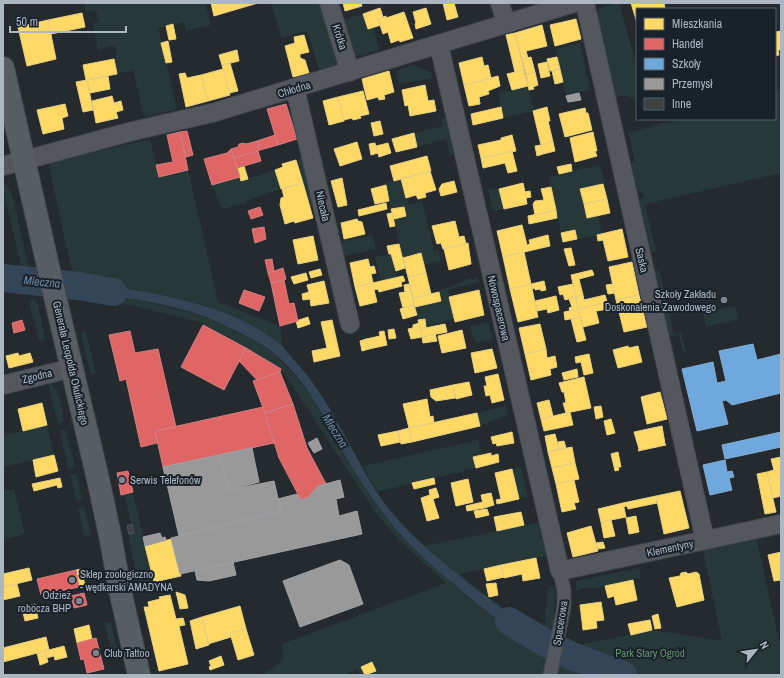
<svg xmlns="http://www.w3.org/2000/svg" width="784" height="678" font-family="'Archivo Narrow',sans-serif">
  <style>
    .green { fill: #263938 }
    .water { fill: #344557 }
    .homes { fill: #ffd966; stroke: #e6cf82 }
    .shops { fill: #e06666; stroke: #d17e82 }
    .schools { fill: #6fa8dc; stroke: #82acd4 }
    .industry { fill: #999; stroke: #9fa2a5 }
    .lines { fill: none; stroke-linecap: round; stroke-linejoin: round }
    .river { stroke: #344557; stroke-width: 28 }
    .building { fill: #3d4146; stroke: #4c5258 }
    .pedestrian-casing { stroke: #42464a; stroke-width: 15 }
    .minor-casing { stroke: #42464a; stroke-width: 20 }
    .secondary-casing { stroke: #42464a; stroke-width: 24 }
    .pedestrian { stroke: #54585e; stroke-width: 13 }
    .minor { stroke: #54585e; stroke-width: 18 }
    .secondary { stroke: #585d63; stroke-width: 22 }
    .poi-dot { fill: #7d868f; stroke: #19212a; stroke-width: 1.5 }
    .labels { text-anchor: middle; stroke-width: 4; stroke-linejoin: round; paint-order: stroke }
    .street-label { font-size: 11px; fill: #adb7c2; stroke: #19212a }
    .poi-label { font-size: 11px; fill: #adb7c2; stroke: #19212a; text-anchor: start }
    .park-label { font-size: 11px; fill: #67916d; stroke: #19212a }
    .water-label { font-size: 12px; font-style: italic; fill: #708ba5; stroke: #19212a }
  </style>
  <rect width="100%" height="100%" fill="#252a2f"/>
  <path class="green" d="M84,3H205L211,25L186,31L184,22L158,28L177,109L144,117L133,70L117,74L114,59L117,55C116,40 107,47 98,50L93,23L99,22L96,10L86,12Z
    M271,3H323L339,64L319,70L307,31L282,38Z
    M617,3H619L635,60H637V80L636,81L637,99L634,100C628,94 624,95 616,97L597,13L598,9Z
    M363,14L368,29L373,28L379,50L352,58L341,20Z
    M580,43L590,90L566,96L556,49Z
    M412,65L431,72L432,78L399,84L396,71Z
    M528,86L534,111L503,118L498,93Z
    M781,90V173L645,204L656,252L652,253L639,199L644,198L642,191H637L631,162L635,161L628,133L681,119H775V91Z
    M445,118L453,154L450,155L446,139L417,147L414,133L443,126L441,119Z
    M150,139L159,177L188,170L218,302L280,326L283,347L244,322L212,308L181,299L74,281L49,167L50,161L96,152Z
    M302,158L314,206L309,207L296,160Z
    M600,165L605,184L580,190L587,218L598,215L602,234L577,239L575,230L561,233L549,177Z
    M275,170L281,189L246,201V203L222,209L212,185L240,177L241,181Z
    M401,179L409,205L422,201L434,251L439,250L441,261L424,265L421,254L403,258L394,219L406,216L404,207L391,209L385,183Z
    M3,182L8,187L12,195L30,273L22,270L3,188Z
    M498,188L499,189L504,209L493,211L488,190Z
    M373,235L376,249L343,256L340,242Z
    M391,254L397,277L381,281L375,257Z
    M659,269L674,334L681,332L686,352L683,353L679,335L670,337L656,272Z
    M478,277L479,282L448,290L454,319L426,326L424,319L418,320L415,307L441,301L439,292L431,294L443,289L459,284L468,278L473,279Z
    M77,290L143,301L176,309L206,317L253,340L271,351L297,377L313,398L355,472L450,581L486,611L513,632L537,646L541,648L569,647L652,630L722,641L703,550L757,540L779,642H781V675H367L376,671L362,667L365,675H360L357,669L343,675H262C276,664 285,667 282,644L446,583L398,539L376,513L281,369L203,325L204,323L134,306L79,298Z
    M34,300L37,302L45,338L44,340L39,341L29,301Z
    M735,306L739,319L706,327L703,313Z
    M488,322L493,340L477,343L474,341L470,326Z
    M86,332L96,374L91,375L81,333Z
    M48,383C61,388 61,409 64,420L62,423L58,424Z
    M506,406L508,415L480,426L477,413Z
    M47,425L54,455L3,467V436Z
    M64,430L66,431L75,466L68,469L60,431Z
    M478,440L482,455L473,457L476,468L377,492L363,466Z
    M521,467L528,497L519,499L512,469Z
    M75,473L77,475L82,499L76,500L70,475Z
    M14,489L25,534L3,540V491Z
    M133,492L153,580L138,583L126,524L131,523L125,496L119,497V495Z
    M84,507L91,535L84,536L78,508Z
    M538,523L546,556L459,574L515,617L541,632L545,622L548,587H555L554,620L550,637L545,635L544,637C501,610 462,579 424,546Z
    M639,568L641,578L596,588H583L576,591V581Z
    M104,622H111L118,654L113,658Z"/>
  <path class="water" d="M74,281C144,292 226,299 282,346C285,349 289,354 292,358C329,396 348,446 376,491C394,519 419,542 444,563C476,590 509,615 544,637L541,648C514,634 491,615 468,596C443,575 417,554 396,529C381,511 368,492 355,472C330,430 311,382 271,351C263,345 252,339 242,334C230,328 218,322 206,317C165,302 120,297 77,290Z
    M569,650L600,664L635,675H603L566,662Z"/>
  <path class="homes" d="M211,3H258L214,16Z
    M343,3H361L362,6L345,11Z
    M443,3H454L458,17L447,20Z
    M631,3H664L665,9H637V23Z
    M380,8L383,17L378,19L381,25L368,29L363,14Z
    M426,8L431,24L416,29L415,24L416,23L413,12Z
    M404,12L413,38L400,42L399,40L391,43L388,32L383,34L378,19L386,16V18Z
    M82,13L85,27L51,34L48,20Z
    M576,19L581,39L555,46L550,25Z
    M48,20L56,59L27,66L18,27Z
    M173,24L176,39L169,40L166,26Z
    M542,25L547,46L526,51L528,58L522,59L515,33Z
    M781,31V50H778L779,55L775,56V32Z
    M515,33L524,70L515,72L506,35Z
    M304,35L309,52L300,54V58L305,60L309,73L293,77L285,46L295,43L294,37Z
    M168,41L172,62L166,63L161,43Z
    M237,50L239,61L222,65L219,55Z
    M482,57L484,66L488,65L491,78L464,85L459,63Z
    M531,57L535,72L526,74L522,59Z
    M557,57L560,69L550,71L547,59Z
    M114,59L117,74L86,80L83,65Z
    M547,62L550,76L541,78L538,64Z
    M230,63L238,91L229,93L222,65Z
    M223,69L230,95L208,101L201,75Z
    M560,69L563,82L555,84L552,71Z
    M524,70L528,86L512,90L507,74Z
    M389,71L394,92L384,95L385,99L379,100L378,97L367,100L362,79Z
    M535,72L538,85L533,87L534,89L529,90L526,74Z
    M185,73L187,78L201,75L208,101L186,107L179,74Z
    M108,76L110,89L90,93L87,80Z
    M498,76L500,86L488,91L489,94L479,97L480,104L469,106L464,85Z
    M87,80L93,110L83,112L76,82Z
    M425,85L428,101L434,100L436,111L410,116L408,105L405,106L402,90Z
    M363,91L369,114L360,116L361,118L353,120L352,118L344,120L338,97Z
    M112,96L114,103L121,101L123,110L116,112L118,118L96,123L92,101Z
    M338,97L344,121L329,125L323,101Z
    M65,104L68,116L62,118L64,129L43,134L37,110Z
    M501,107L503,118L473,125L471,114Z
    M547,107L550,121H548L553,142L541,145L533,111Z
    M585,108L586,113H588L592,130L565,137L559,114Z
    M380,121L383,134L374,136L371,123Z
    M593,132L597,151H595L597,156L575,162L570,138Z
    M414,133L417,147L396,152L392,139Z
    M512,135L516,151L481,158L478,145L501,140V138Z
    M357,142L362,159L340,166L334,149Z
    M553,142L555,151L543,154L541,145Z
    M375,143L378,153L371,155L369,144Z
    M388,143L391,153L379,157L376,146Z
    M541,145L543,154L537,156L535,146Z
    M512,151L517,171L508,173L505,163L483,168L481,158Z
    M427,156L431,171L394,181L390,166Z
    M296,160L303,183L281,189L275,170L283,167L282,164Z
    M571,164L572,171L559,174L557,167Z
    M244,166L248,179L241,181L237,168Z
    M430,171L436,190L425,193L426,197L418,199L416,195L406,198L401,179Z
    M342,178L347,205L338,207L331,181Z
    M454,181L457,192L441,196L439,189L442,184Z
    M303,183L313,218L295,223L294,221L285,224L280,205L281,198L284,197L282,189Z
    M523,183L525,192L530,191L531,197L526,198L527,204L504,209L499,189Z
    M603,184L607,199L584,204L580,189Z
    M386,185L389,201L375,204L371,189Z
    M551,187L556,210L535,215L533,204L535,201L544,200L541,189Z
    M607,199L610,213L587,218L584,204Z
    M386,203L387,209L359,216L358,210Z
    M404,207L406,216L394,219L391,209Z
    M556,210L557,218L529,224L528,216Z
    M392,213L395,226L390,227L387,214Z
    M357,219L358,221L362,222L365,234L344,239L341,223Z
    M455,221L459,237L464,236L466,244L443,249L441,243L437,244L432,226Z
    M522,225L527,245L530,244L529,240L548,235L550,246L503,257L497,231Z
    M622,229L628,257L608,261L603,240L598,241L597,235Z
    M575,230L577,239L563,242L561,233Z
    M313,236L318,260L298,264L293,240Z
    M468,243L471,264L449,270L444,249Z
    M399,244L405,268L396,271L391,254H389L387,246Z
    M571,248L575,265L569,266L564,249Z
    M524,252L531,284L510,289L503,257Z
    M421,253L426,273L408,277L403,258Z
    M368,259L370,267L374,266L376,273L371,274L373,283L355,287L350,263Z
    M632,262L639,295L616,300L609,267Z
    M320,269L322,275L311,278L309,272Z
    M592,270L594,275L579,279L583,295L576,297L571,275Z
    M306,273L308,280L294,284L291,277Z
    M426,273L431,294L413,298L408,277Z
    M403,276L405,281L401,282L402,286L379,292L378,289L374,290L377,302L360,306L355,287Z
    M324,281L329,303L311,306L310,299L303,300L302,294L309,292L307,285Z
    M544,281L546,290L541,291L540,289L535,290V288L532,289L531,284Z
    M409,284L411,291L405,292L404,285Z
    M531,284L538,317L518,322L510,289Z
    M573,284L576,297L565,300L563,294L560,295L558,287Z
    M613,284L615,293L608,294L606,285Z
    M479,290L484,315L455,322L449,297Z
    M411,291L414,305L403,308L399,293Z
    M439,292L441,301L415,307L413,298Z
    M583,295L584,300L605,295L607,302L578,309L576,297Z
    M639,295L647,327L624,332L616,300Z
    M556,296L559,310L548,313L547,309L537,311L535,301Z
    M576,297L578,309L570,311L569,308L572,307L569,299Z
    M607,302L609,309L596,311L599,323L583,327L578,309Z
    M414,305L417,315L403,319L400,309Z
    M578,309L580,317L565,320L564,312Z
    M308,317L310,324L298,328L296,321Z
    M580,317L586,340L577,342L571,319Z
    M425,319L426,328L420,329L418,320Z
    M332,320L340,356L314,362L312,351L327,348L321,322Z
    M419,323L422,337L411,339L408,329L413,328V325Z
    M445,324L447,332L422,337L420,329Z
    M540,324L546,349L525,354L519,328Z
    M394,329L396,338L389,339L388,330Z
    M462,330L466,348L442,353L438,336Z
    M384,331L387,345L369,349L366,339L380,336L379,332Z
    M435,334L437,341L423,343L422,337Z
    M366,339L369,349L362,351L360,341Z
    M628,346L629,348L638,346L642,362L618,368L613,350Z
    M492,349L497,368L475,373L471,353Z
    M546,349L547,358L555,356L557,367L550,369L551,375L531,380L525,354Z
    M18,353L19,356L30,353L33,362L9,368L6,356Z
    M589,354L593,373L584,375L581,362L576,363L575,357Z
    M577,369L578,377L564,380L562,373Z
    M498,374L504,400L492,403L490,395L486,396L484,386H487L485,377Z
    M584,377L591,408L566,413L563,403H566L564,392H562L559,383Z
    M469,382L472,395L456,399L453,385Z
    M453,385L455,398L436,401L431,397L430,390Z
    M660,392L667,419L647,424L641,397Z
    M427,399L430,417L433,416L434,423L409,428L403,404Z
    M549,400L553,416L541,419L537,403Z
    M42,403L47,425L23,431L18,409Z
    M601,406L603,417L596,419L594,407Z
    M570,412L573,425L544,431L541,419Z
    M477,413L480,426L412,442L409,428Z
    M611,419L615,433L607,435L604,421Z
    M662,426L665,444L666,445L638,451L639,449L634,432Z
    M409,428L412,442L401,444L398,431Z
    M398,431L400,442L381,446L378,435Z
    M512,432L514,443L497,446L496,443L493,444L491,437Z
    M555,434L559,449L548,452L545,436Z
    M564,441L566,448L559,449L558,442Z
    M572,447L575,463L552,468L548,452Z
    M618,452L621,467H618L619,470L615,471L611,454Z
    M491,453V456L498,454L499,462L476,468L473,457Z
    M54,455L58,471L36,477L33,460Z
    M781,457V496L773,498L767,472L774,470L771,459Z
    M575,463L579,479L556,484L552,468Z
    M512,469L519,499L497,504L496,500L501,499L495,473Z
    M767,472L776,512L765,514L757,474Z
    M60,478L62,487L58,488L57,485L34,491L32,484Z
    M434,478L435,484L414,489L412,483Z
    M468,479L473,502L456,506L451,483Z
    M574,480L579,502L574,503L576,509L562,512L556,484Z
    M436,488L439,497L433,499L439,518L427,521L421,498L430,495L429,490Z
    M680,491L689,528L664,534L656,496Z
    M491,493L494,505L484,508L481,495Z
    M656,496L657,503L628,509L627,506L623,507V503Z
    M483,502L484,508L467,511L466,506Z
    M623,503L626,517L601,522L598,509Z
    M487,509L489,515L476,518L474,511Z
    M521,512L524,525L497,531L494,517Z
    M636,516L639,532L629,534L626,518Z
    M611,520L615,536L604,538L601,522Z
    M591,526L598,551L573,557L567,533Z
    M171,539L181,576L154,582L145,546Z
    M603,542L605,548L597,549L596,543Z
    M781,552V580L774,581L768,555Z
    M536,558L540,578L523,581L522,574L504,578L501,565Z
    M501,565L504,577L487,581L484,569Z
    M29,568L32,580L3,587V574Z
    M81,569L85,585L79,587L76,570Z
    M686,572L688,574L696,572L699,574L704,600L677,607L669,578L680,576L681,573Z
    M633,580L637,600L616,605L614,596L608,598L605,586Z
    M496,583L498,595L489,597L486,584Z
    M17,584L20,596L3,600V587Z
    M176,592L185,595L188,608L180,609Z
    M170,595L176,619L183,618L185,625L179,626L188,664L159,671L144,607H149L148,602L160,599L159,597Z
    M601,602L604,620L596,621L597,628L583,630L580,605Z
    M35,604L38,618L25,621L22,608Z
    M240,606L246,629L230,633L231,637L208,644L202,617Z
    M658,614L661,628L655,629L652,616Z
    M202,617L209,645L196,649L190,621Z
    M650,620L652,630L631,635L628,624Z
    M89,625L92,639L77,643L74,629Z
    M246,629L254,655L238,660L230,633Z
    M46,637L49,650L3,662V648Z
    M64,646L67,657L55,660L54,656L46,658L45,651Z
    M45,651L48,662L40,665L37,653Z
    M221,656L224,665L210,670L209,667L211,666L209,661Z
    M372,662L376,671L365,675L361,667Z"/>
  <path class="shops" d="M286,104L297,139L278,145L267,109Z
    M187,131L193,155L186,157L180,132Z
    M180,132L188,170L159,177L156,165L173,162L167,135Z
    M275,135L278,145L260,150L257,141Z
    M257,141L260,150L234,158L231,149L238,147L239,144L243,143L246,144Z
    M231,149L240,177L212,185L204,159L227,153Z
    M258,151L261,161L237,168L234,158Z
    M260,207L263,215L251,219L248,211Z
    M264,227L266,239L255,243L252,229Z
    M272,259L274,271L268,273L265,260Z
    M283,268L286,279L271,283L268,273Z
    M284,280L289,304L294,303L298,321L280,326L271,283Z
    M244,290L265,297L259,311L239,303Z
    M22,320L25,330L14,333L12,323Z
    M203,325L246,348L224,390L181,367Z
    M130,331L135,353L158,349L176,427L155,431L157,443L141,447L126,379L120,381L109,335Z
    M246,348L281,369L280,372L257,380L239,361Z
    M280,372L293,404L265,413L253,381Z
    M293,404L307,448L326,484L318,486L308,498L301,500L279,458L265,413Z
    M263,407L274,443L163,467L155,431Z
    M128,471L133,492L121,495L117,473Z
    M76,570L79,587L41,595L37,579Z
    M84,593L87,605L74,608L71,596Z
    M96,638L104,669L87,673L84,659L81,660L77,643Z"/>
  <path class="schools" d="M753,344L757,360L781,354V393L732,405L726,400L722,401L728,424L697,431L682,369L713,362L717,383L726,381L719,351Z
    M781,432V447L725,459L722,445Z
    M725,460L727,472L732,471L734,477L729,478L732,490L710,495L703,465Z"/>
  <path class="industry" d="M579,93L581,100L568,102L566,96Z
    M317,438L322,449L314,453L308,443Z
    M252,448L259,482L229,490L219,455Z
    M219,455L229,490L274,481L281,511L179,536L163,467Z
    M340,480L344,497L336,499L339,516L357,511L362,534L180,574L171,538L281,511L278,499L297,494L301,500L308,498L318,486Z
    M160,533L162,538L165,537L166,540L145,546L143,537Z
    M340,560L349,565L363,604L300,627L283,581Z
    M233,562L236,575L209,581L197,580L195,571Z"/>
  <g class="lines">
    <path class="river" d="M3,278L79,286L113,292
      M509,621L542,641L572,656L623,675"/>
  </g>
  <path class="building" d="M132,524L134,533L129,534L127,526Z"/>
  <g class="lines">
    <defs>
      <path id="pedestrian" d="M550,675L564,607V591L560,571"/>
      <path id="minor" d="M329,3L350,72
        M500,3L506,23
        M585,3L705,540
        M439,45L560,571L781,524
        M295,88L350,324
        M3,166L133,131L212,113L574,3
        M3,385L72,368"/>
      <path id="secondary" d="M3,68L56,301L98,479L110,535L120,590L139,675"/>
    </defs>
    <use href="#pedestrian" class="pedestrian-casing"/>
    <use href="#minor" class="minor-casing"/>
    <use href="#secondary" class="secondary-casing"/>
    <use href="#pedestrian" class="pedestrian"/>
    <use href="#minor" class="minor"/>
    <use href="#secondary" class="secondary"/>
  </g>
  <g class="poi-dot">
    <circle cx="724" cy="300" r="4"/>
    <circle cx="122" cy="480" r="4"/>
    <circle cx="72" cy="580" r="4"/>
    <circle cx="79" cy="601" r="4"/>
    <circle cx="96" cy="653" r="4"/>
  </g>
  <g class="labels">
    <g class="street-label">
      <text transform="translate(340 37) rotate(73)" y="4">Krótka</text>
      <text transform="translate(294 89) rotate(-17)" y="4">Chłodna</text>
      <text transform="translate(323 206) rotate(77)" y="4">Niecała</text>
      <text transform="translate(642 260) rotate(77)" y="4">Saska</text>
      <text transform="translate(499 308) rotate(77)" y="4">Nowospacerowa</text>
      <text transform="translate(71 363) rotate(77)" y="4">Generała Leopolda Okulickiego</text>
      <text transform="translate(37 376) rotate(-14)" y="4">Zgodna</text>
      <text transform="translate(670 548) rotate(-12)" y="4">Klementyny</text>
      <text transform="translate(560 623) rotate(-81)" y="4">Spacerowa</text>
    </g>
    <g class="poi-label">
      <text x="716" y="298" text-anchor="end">Szkoły Zakładu<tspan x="716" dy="13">Doskonalenia Zawodowego</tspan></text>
      <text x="130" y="484">Serwis Telefonów</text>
      <text x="80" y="578">Sklep zoologiczno<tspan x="80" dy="13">- wędkarski AMADYNA</tspan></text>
      <text x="71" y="599" text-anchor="end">Odzież<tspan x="71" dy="13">robocza BHP</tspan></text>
      <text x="104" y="657">Club Tattoo</text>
    </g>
    <g class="park-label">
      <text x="650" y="657">Park Stary Ogród</text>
    </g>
    <g class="water-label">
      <text transform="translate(42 282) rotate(6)" y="4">Mleczna</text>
      <text transform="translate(335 431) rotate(58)" y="4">Mleczna</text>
    </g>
  </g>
  <rect width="784" height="678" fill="none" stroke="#adb7c2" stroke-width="8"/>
  <rect x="636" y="8" width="140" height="112" fill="#19212a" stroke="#545d67"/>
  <rect x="644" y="18" width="20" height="12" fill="#ffd966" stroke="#545d67"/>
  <text x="672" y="28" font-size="12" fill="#adb7c2">Mieszkania</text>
  <rect x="644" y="38" width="20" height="12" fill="#e06666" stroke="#545d67"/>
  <text x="672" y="48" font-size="12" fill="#adb7c2">Handel</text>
  <rect x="644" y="58" width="20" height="12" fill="#6fa8dc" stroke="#545d67"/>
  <text x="672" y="68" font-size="12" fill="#adb7c2">Szkoły</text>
  <rect x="644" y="78" width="20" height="12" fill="#999999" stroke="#545d67"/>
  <text x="672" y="88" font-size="12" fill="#adb7c2">Przemysł</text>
  <rect x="644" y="98" width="20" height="12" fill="#3d4146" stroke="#545d67"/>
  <text x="672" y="108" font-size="12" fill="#adb7c2">Inne</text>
  <g transform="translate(756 650) rotate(60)" stroke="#19212a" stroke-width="3" paint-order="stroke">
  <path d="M0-3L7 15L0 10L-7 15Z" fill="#adb7c2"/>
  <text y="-6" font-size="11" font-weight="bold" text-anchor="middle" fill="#adb7c2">N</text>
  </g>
  <path d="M10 26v6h116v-6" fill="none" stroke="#adb7c2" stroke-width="2"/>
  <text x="16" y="26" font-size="12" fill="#adb7c2" stroke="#19212a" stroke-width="3" paint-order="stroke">50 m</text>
</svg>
